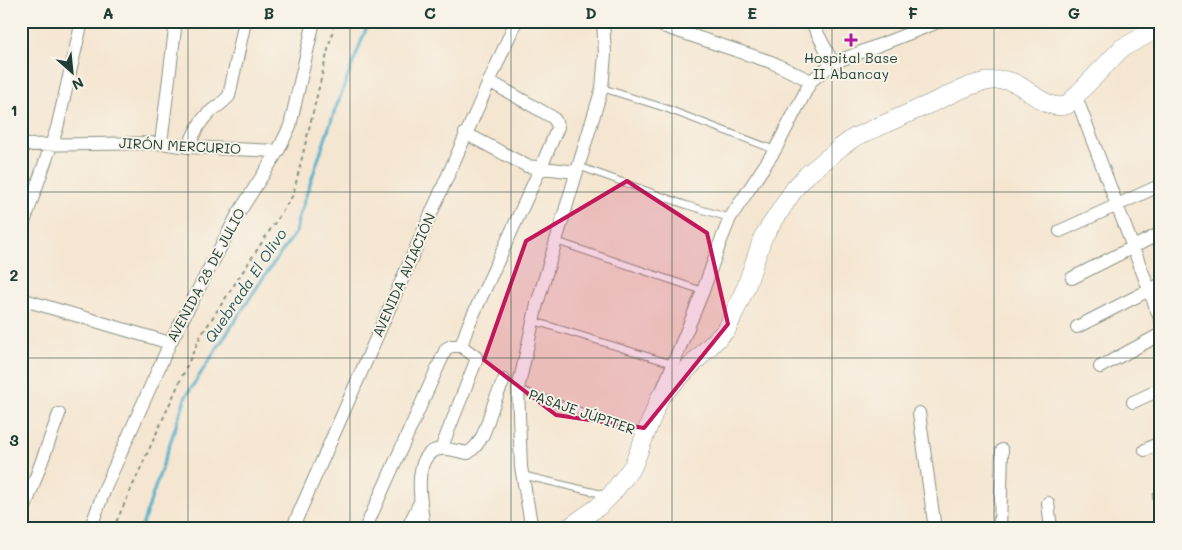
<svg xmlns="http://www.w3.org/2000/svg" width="1182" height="550" font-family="Mali,sans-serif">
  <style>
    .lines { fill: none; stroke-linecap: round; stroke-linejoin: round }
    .stream { stroke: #4baecb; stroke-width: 3 }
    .lane-casing { stroke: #8a9282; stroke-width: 8 }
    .street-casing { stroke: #8a9282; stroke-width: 14 }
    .secondary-casing { stroke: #8a9282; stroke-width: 19 }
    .path { stroke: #8a9282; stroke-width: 2; stroke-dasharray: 4 4; stroke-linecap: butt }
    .lane { stroke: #fff; stroke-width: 6 }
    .street { stroke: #fff; stroke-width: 12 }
    .secondary { stroke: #fff; stroke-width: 18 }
    .marked { fill: #c2185b; fill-opacity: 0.2; stroke: #c2185b; stroke-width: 4; stroke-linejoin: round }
    .grid { fill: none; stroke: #1f3d34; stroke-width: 1; stroke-opacity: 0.55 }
    .poi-dot { fill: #b5179e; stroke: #f7f3e8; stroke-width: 2 }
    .labels { text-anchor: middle; stroke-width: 4; stroke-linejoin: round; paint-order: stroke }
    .poi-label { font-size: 14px; fill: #1f3d34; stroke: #f7f3e8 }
    .street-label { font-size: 14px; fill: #1f3d34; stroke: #f7f3e8 }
    .water-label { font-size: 15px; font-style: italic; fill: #2a595a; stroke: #f7f3e8 }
    .neatline { fill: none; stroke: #1f3d34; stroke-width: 2 }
    .grid-label { font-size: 16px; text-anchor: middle; font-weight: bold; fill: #1f3d34 }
  </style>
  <rect width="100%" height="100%" fill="#f7f3e8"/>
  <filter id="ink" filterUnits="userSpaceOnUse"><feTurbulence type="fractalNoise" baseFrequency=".02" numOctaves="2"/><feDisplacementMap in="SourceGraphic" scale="10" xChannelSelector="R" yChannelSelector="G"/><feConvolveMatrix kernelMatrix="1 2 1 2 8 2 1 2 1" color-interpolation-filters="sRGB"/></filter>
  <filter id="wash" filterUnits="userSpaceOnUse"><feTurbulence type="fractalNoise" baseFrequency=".0096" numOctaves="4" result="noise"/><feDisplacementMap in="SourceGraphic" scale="20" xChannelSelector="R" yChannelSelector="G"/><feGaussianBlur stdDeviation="1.12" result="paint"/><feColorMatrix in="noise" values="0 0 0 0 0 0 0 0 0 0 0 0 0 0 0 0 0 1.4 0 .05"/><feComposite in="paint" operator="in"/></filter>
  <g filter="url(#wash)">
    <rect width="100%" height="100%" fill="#f5e6d1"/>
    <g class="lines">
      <path class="stream" d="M141,529L186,396L263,278L296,232L298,219L334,113L369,21"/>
    </g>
  </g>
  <g filter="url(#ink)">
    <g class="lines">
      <defs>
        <path id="lane" d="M602,88L665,108L775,150
          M578,166L686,205L730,218
          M556,241L703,291
          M534,321L673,364
          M518,389L645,434
          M522,475L606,495"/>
        <path id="street" d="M648,21L771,62L811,81
          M811,21L833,63
          M1076,97L1161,321
          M465,133L527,166L576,172
          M161,143L176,21
          M21,145L161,143L188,147L278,151
          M188,147C194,135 199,121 210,112C217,106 223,103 229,96L245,21
          M21,231L57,128L82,21
          M1060,231L1161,185
          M1072,278L1161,233
          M21,299L170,343
          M1077,327L1161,284
          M1100,367L1161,334
          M662,391L703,291L720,243L730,218L775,150L811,81L833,63L941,21
          M1133,402L1161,389
          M919,413L935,529
          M441,449L476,361V357L461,346L468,326L541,167L558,127L555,120L552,117L489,81
          M1145,450L1161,442
          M1159,497L1161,496
          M1048,503L1051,529
          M21,518L59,414
          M90,529L106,486L170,343L238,214L278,151L290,126L314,21
          M292,529L516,21
          M365,529L446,349L451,346H461
          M407,529L421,500
          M424,529C422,509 409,452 441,449C449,448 460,452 468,453C485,441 486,424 493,406C496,397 500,389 504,380
          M532,529L521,467L518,389L537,304L602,88L605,54L603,21
          M1000,529L1002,450"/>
        <path id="secondary" d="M567,529L598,507L610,496L633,466L660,397L727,329L746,287L763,237L795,188L807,175L841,147L855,137C881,126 906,114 932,103C954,93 976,80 1001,80C1024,79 1043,113 1067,105L1122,48L1161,27"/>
      </defs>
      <use href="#lane" class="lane-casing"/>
      <use href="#street" class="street-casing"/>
      <use href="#secondary" class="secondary-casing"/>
      <path class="path" d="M113,529L200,337L293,195L335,21"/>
      <use href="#lane" class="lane"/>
      <use href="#street" class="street"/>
      <use href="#secondary" class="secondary"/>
    </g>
  </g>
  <path class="marked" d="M627,181L707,233L728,324L644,428L556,415L484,360L526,241Z"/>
  <path class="grid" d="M188,21V529M350,21V529M511,21V529M672,21V529M832,21V529M994,21V529M21,192H1161M21,358H1161"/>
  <path class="poi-dot" d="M848.5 32.5h5v5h5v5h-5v5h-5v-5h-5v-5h5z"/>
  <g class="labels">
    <g class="poi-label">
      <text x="851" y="63">Hospital Base<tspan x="851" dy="16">II Abancay</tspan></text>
    </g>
    <g class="street-label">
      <text transform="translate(180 146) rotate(3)" y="5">JIRÓN MERCURIO</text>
      <text transform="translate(206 275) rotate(-62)" y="5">AVENIDA 28 DE JULIO</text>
      <text transform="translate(404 275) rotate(-66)" y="5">AVENIDA AVIACIÓN</text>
      <text transform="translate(582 412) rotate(19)" y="5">PASAJE JÚPITER</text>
    </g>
    <g class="water-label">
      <text transform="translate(246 286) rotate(-56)" y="5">Quebrada El Olivo</text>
    </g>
  </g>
  <rect width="1182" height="550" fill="none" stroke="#f7f3e8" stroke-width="55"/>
  <g transform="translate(72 72) rotate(153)" stroke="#f7f3e8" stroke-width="4" paint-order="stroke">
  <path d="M0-4L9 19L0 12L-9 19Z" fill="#1f3d34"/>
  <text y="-8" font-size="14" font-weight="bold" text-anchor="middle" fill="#1f3d34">N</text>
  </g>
  <rect x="28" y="28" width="1126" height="494" class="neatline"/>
  <g class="grid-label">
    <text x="108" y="19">A</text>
    <text x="269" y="19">B</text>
    <text x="430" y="19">C</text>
    <text x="591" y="19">D</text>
    <text x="752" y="19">E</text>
    <text x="913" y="19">F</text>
    <text x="1074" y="19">G</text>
    <text x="14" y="116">1</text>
    <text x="14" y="281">2</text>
    <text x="14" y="446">3</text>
  </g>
</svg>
